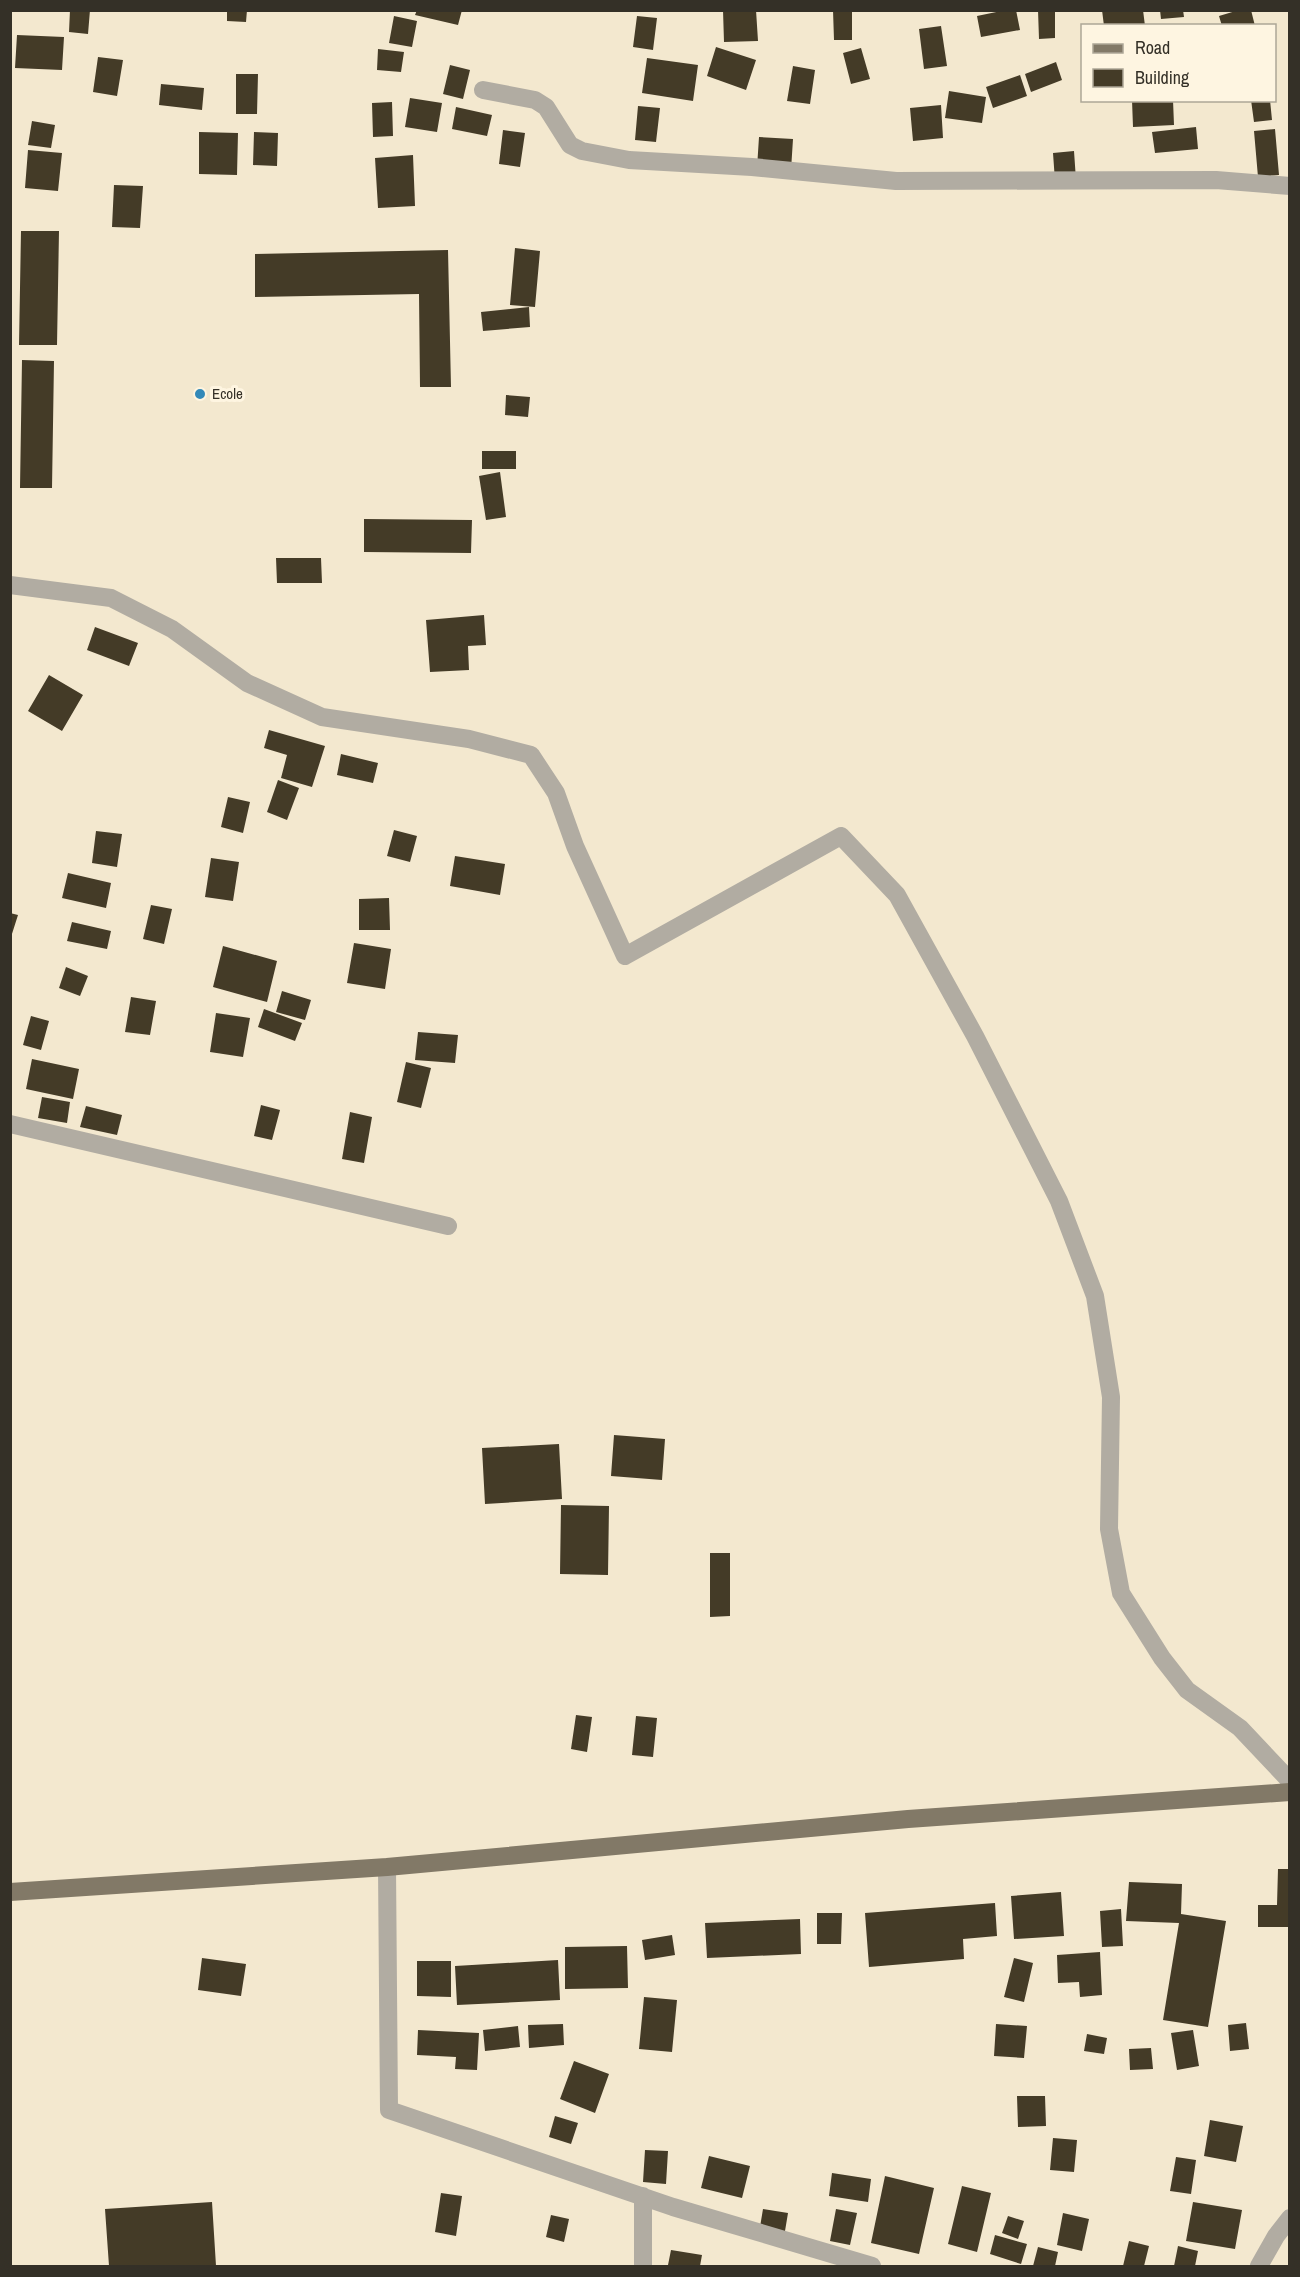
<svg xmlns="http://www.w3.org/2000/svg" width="1300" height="2277" font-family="'Archivo Narrow',sans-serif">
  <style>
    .building { fill: #443b27 }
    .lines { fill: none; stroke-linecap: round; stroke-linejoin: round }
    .minor { stroke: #b1aca2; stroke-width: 18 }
    .primary { stroke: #827967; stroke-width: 18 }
    .poi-dot { fill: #3389b8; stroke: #fef5e1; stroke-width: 2 }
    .labels { text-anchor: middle; stroke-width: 6; stroke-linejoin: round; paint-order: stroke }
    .poi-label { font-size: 15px; fill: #343027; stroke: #fef5e1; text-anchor: start }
  </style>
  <rect width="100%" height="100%" fill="#f3e8cf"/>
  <path class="building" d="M70,10H90L88,34L69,32Z
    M227,10H247L246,22L227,21Z
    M417,10H462L458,25L415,15Z
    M723,10H756L758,41L724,42Z
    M833,10H852V40H834Z
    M1006,10H1016L1020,30L981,37L977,16Z
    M1038,10H1055V38L1039,39Z
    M1102,10H1143L1145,26H1104Z
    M1160,10H1183L1184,17L1161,19Z
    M1239,10H1251L1255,26H1222L1219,16Z
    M394,16L417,21L412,47L389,43Z
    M637,16L657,18L653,50L633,47Z
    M941,26L947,66L924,69L919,29Z
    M17,35L64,37L62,70L15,68Z
    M716,47L756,60L746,90L707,76Z
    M861,48L870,79L851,84L843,53Z
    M378,49L404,52L401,72L377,70Z
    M98,57L123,60L117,96L93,92Z
    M647,58L698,65L693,101L642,93Z
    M1056,62L1062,80L1031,92L1025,74Z
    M450,65L470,70L463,99L443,94Z
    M793,66L815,70L810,104L787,101Z
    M236,74H258L257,114H236Z
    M1020,75L1027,96L993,108L986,87Z
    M161,84L204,88L202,110L159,105Z
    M949,91L986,97L982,123L945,118Z
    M410,98L442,103L437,132L405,127Z
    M1132,100H1173L1174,125L1133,127Z
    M1251,100H1270L1272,120L1254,122Z
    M392,102L393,136L373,137L372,103Z
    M941,105L943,138L913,141L910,108Z
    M638,106L660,108L656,142L635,140Z
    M456,107L492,115L487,136L452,129Z
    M32,121L55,125L51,148L28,145Z
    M1196,127L1198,149L1155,153L1152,132Z
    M1275,129L1279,175L1258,177L1254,131Z
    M503,130L525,133L520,167L499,164Z
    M199,132L238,133L237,175L199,174Z
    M254,132L278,133L277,166L253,165Z
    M759,137L793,139L791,170L757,168Z
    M28,150L62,153L58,191L25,188Z
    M1074,151L1076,180L1055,181L1053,153Z
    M413,155L415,206L378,208L375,158Z
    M114,185L143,186L140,228L112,227Z
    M21,231H59L57,345H19Z
    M515,248L540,251L535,307L510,305Z
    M448,250L451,387H420L419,294L255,297V254Z
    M529,307L530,327L483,331L481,312Z
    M22,360L54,361L52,488H20Z
    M506,395L530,397L528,417L505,415Z
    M482,451H516V469H482Z
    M500,472L506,517L486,520L479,476Z
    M364,519L472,520L471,553L364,552Z
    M276,558H321L322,583H277Z
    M484,615L486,645L468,646L469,670L430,672L426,620Z
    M95,627L138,643L129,666L87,650Z
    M49,675L83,695L62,731L28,711Z
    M269,730L325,746L312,787L281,778L287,755L264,748Z
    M341,754L378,763L373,783L337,775Z
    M278,780L299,788L287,820L267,812Z
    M228,797L250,802L243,833L221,827Z
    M394,830L417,836L410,862L387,856Z
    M96,831L122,834L117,867L92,863Z
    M455,856L505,864L500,895L450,886Z
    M211,858L239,862L233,901L205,897Z
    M68,873L111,883L106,908L62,898Z
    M389,898L390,930H359V899Z
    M151,905L172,909L164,944L143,939Z
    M10,913L18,915L11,937H10Z
    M72,922L111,931L107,949L67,941Z
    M354,943L391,949L385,989L347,983Z
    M223,946L277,961L267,1002L213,987Z
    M66,967L88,976L80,996L59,988Z
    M282,991L311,1000L305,1020L276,1012Z
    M131,997L156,1001L150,1035L125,1032Z
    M264,1009L302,1023L295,1041L258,1027Z
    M216,1013L250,1018L243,1057L210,1052Z
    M31,1016L49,1021L41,1050L23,1045Z
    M418,1032L458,1035L455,1063L415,1060Z
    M32,1059L79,1069L73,1099L26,1089Z
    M406,1062L431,1068L421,1108L397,1102Z
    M42,1097L70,1102L67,1123L38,1118Z
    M261,1105L280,1110L272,1140L254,1136Z
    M86,1106L122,1115L117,1135L80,1127Z
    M350,1112L372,1117L364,1163L342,1159Z
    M614,1435L665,1439L662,1480L611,1476Z
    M559,1444L562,1499L485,1504L482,1448Z
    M561,1505L609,1506L608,1575L560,1574Z
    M710,1553H730V1616L710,1617Z
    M576,1715L592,1717L587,1752L571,1749Z
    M636,1716L657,1718L653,1757L632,1755Z
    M1278,1869H1290V1927H1258V1905H1277Z
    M1129,1882L1182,1884L1181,1914L1226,1921L1208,2027L1163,2020L1179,1923L1126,1921Z
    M1061,1892L1064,1936L1014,1939L1011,1896Z
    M995,1903L997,1936L963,1939L964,1959L869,1967L865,1913Z
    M1121,1909L1123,1946L1102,1947L1100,1911Z
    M817,1913H842L841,1944H817Z
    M800,1919L801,1954L707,1958L705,1923Z
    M672,1935L675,1955L645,1960L642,1940Z
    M627,1946L628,1988L565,1989V1947Z
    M1100,1952L1102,1995L1080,1997L1079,1982L1058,1983L1057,1955Z
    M202,1958L246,1964L241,1996L198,1990Z
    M1014,1958L1033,1963L1024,2002L1004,1997Z
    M558,1960L560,2000L457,2005L455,1966Z
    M417,1961H451V1997L417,1996Z
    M644,1997L677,2000L672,2052L639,2049Z
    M1246,2023L1249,2049L1230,2051L1228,2025Z
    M563,2024L564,2045L529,2048L528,2025Z
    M996,2024L1027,2026L1024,2058L994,2056Z
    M518,2026L520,2047L485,2051L483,2030Z
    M418,2030L479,2033L477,2070L455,2069L456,2057L417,2055Z
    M1193,2030L1199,2066L1177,2070L1171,2033Z
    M1087,2034L1107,2038L1104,2054L1084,2051Z
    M1151,2048L1153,2069L1130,2070L1129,2049Z
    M574,2061L609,2074L595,2113L560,2099Z
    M1017,2096H1045L1046,2126L1018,2127Z
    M555,2116L578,2123L571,2144L549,2137Z
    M1210,2120L1243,2126L1236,2162L1204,2156Z
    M1053,2138L1077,2140L1074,2172L1050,2170Z
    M645,2150L668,2151L666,2184L643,2182Z
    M709,2156L750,2166L742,2198L701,2188Z
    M1176,2157L1196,2160L1191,2194L1170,2191Z
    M832,2173L871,2179L868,2202L829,2196Z
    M885,2176L934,2188L919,2254L871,2243Z
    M962,2186L991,2193L977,2252L948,2244Z
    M441,2193L462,2196L456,2236L435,2232Z
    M212,2202L216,2266H109L105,2209Z
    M1193,2202L1242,2210L1235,2249L1186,2241Z
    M763,2209L788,2213L783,2243L758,2239Z
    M836,2209L857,2213L850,2245L830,2241Z
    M1063,2213L1089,2219L1082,2251L1057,2245Z
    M551,2215L569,2219L564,2242L546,2237Z
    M1008,2216L1024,2221L1018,2239L1002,2233Z
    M995,2235L1027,2244L1021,2264L990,2254Z
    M1129,2241L1149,2246L1144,2266H1123Z
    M1178,2246L1198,2251L1195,2266H1174Z
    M1038,2247L1058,2252L1055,2266H1033Z
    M671,2250L702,2255L700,2266L668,2265Z"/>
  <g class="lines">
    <path class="minor" d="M483,90L535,100L546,107L570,145L582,151L629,160L752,167L896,181L1216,180L1290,186
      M10,585L111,598L172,629L247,683L322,717L469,739L531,755L556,793L575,846L625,956L841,836L897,895L975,1036L1059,1201L1095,1296L1111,1397L1109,1529L1121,1593L1162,1658L1187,1690L1240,1728L1290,1781
      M10,1124L448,1226
      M387,1867L389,2110L673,2207L872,2266
      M643,2196V2266
      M1259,2266L1276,2236L1290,2218"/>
    <path class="primary" d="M10,1892L387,1867L908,1819L1290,1792"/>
  </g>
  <circle class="poi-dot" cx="200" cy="394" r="6"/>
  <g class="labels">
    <g class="poi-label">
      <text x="212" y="399">Ecole</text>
    </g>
  </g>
  <rect width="1300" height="2277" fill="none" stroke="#343027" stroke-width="24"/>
  <rect x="1081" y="24" width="195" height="78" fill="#fef5e1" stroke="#ada697" stroke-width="1.5"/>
  <rect x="1093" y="44" width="30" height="9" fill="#827967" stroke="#ada697" stroke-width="1.5"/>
  <text x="1135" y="54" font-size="18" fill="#343027">Road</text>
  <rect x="1093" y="69" width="30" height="18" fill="#443b27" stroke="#ada697" stroke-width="1.5"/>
  <text x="1135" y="84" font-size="18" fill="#343027">Building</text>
</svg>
